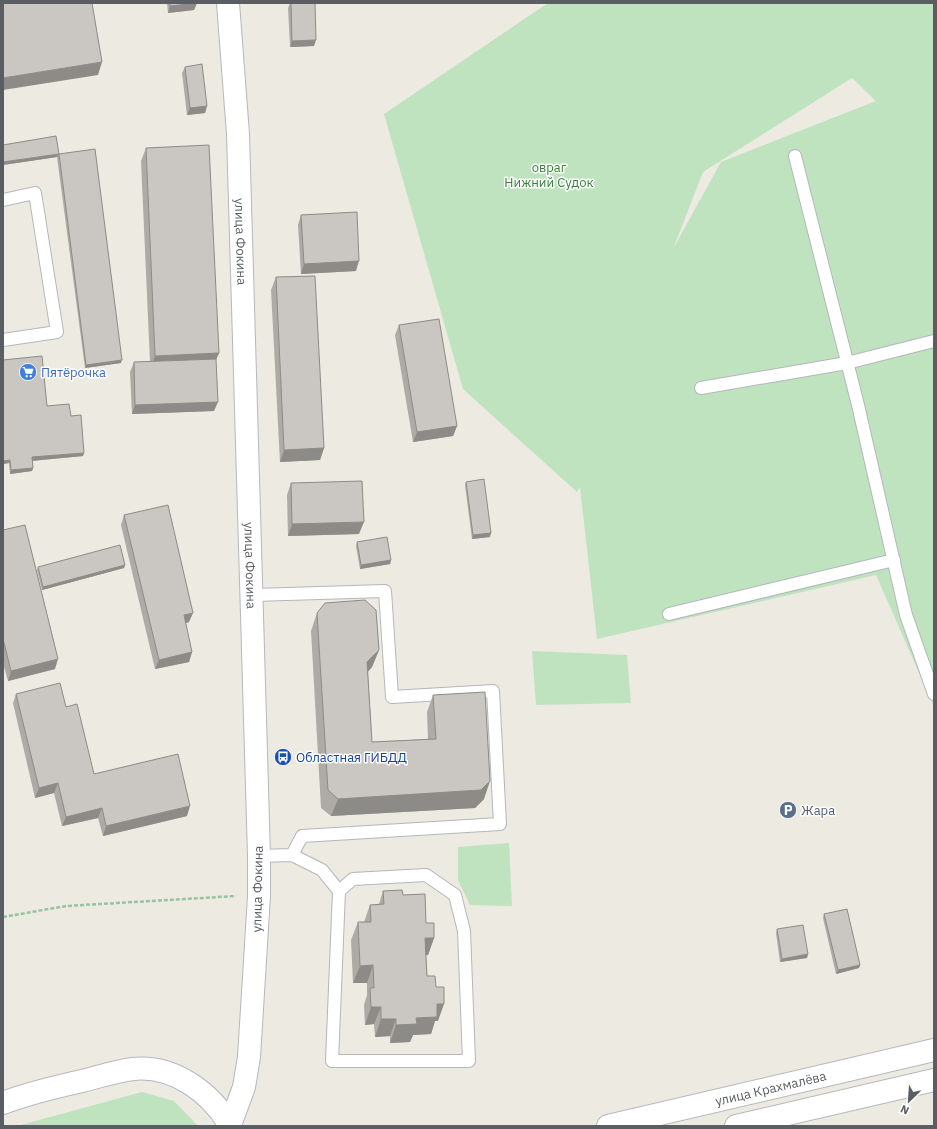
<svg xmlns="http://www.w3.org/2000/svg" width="937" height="1129" font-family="'IBM Plex Sans',sans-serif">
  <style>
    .green { fill: #bfe3bf; fill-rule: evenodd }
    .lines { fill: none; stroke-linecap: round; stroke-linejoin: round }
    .lane-casing { stroke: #b4b7bb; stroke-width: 14 }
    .secondary-casing { stroke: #b5b8bd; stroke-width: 24 }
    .path { stroke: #98c3a3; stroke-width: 2.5; stroke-dasharray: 4 2; stroke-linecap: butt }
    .lane { stroke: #fff; stroke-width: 12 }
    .secondary { stroke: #fff; stroke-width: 22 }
    .wall { fill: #aeaaa6 }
    .shaded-wall { fill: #8d8b87 }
    .building { fill: #cac6c1; stroke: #8d8b87 }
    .labels { text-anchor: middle; stroke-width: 3; stroke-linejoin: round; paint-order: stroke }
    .park-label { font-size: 13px; fill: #38823a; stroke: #fff }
    .street-label { font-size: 13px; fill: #5a5d62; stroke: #fff }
    .shop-label { font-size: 13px; fill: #366cbe; stroke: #fff; text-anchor: start }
    .transit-label { font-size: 13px; fill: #164399; stroke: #fff; text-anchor: start }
    .service-label { font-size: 13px; fill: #4e5e75; stroke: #fff; text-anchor: start }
  </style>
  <rect width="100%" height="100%" fill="#eceae1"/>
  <path class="green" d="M548,3H934V707L876,575L597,639L580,487L577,492L463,389L384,114ZM852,78L876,101L721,162L673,249L703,172Z
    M532,651L627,655L631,703L536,705Z
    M509,843L512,906L470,905L458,880V847Z
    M142,1092L174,1101L198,1126H17Z"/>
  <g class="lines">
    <defs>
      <path id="lane" d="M795,156L858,405L906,615L934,694
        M3,200L35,193L57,332L3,340
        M701,388L847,363L934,341
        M252,595L385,591L392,697L493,691L500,824L302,836L292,855
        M669,614L894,560
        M259,856L292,855L322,870L339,891L332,1061H469L464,931L455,895L426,875L353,879L339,891"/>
      <g id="secondary">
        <path id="s1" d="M228,3L238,134L259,856V896L249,1057L244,1087L230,1125"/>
        <path d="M3,1103C29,1093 55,1087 82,1081C98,1077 116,1071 133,1069C173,1065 211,1092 230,1126"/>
        <path id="s2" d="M608,1126L934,1050"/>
        <path d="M736,1126L934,1080"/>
      </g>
    </defs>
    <use href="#lane" class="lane-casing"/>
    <use href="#secondary" class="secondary-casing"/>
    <path class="path" d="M3,917L66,906L236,896"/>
    <use href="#lane" class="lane"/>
    <use href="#secondary" class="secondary"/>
  </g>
  <path class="wall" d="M167,3H197L194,10L168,13Z
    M290,3H315L314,46L290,47L288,8Z
    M185,67L207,106L205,113L187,115L182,73Z
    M146,148L219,353L216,359L214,411L132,414L130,372L134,362H150L141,161Z
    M59,154L121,363L85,368L57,157L3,165Z
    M301,215L356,271L301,274L298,225Z
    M276,277L324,448L320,460L280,462L271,290Z
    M399,325L457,426L453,436L413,442L395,335Z
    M3,360L47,406L71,416L84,453L83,456L32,461L33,468L32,471L10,474L9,463L3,464Z
    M466,482L490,537L472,539L465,485Z
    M291,483L359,534L288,536L287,495Z
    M124,515L189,622L185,623L192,652L189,662L155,669L121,525Z
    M3,530L55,669L8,681L3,663Z
    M357,542L391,560L390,564L360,569L356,546Z
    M125,565L124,568L42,590L37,570L38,567Z
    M317,613L379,650L372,667L368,672L372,742L428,739L427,712L433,695L484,799L475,808L331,816L321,808L311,631Z
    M16,694L66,707L94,774L187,816L103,836L98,818L62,826L54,793L35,798L13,703Z
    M383,891L403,895L426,923L434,938L428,955H426L427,976L438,1021H435L431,1034L413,1035L410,1042L390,1043V1036L375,1037L374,1024L365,1025L364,1005L367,995V983H353L351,940L358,922H364L370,905L379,904Z
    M824,914L860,965L859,968L836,974L823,918Z
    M777,929L808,954L807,958L780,962L776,933Z"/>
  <path class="shaded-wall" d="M197,3L194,10L168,13L170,6Z
    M316,40L314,46L290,47L292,41Z
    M102,62L98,75L3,90V78Z
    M207,106L205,113L187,115L190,108Z
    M59,154L57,157L3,165V162Z
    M359,261L356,271L301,274L304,264Z
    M219,353L214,365L151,368L155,356Z
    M122,360L121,363L85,368L86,365Z
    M218,402L214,411L132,414L135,405Z
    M457,426L453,436L413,442L417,432Z
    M324,448L320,460L280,462L284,450Z
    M84,453L83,456L30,461L32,457Z
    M10,460L9,463L3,464V461Z
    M33,468L32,471L10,474L11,470Z
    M364,522L359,534L288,536L292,524Z
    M491,533L490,537L472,539L473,535Z
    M391,560L390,564L360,569L361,565Z
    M125,565L124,568L42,590L43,587Z
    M193,613L189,622L180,625L184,615Z
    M379,650L372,667L361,679L367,662Z
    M192,652L189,662L155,669L159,660Z
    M58,659L55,669L8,681L11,671Z
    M490,781L484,799L475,808L331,816L338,799Z
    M58,783L54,793L35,798L39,788Z
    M190,806L187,816L103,836L106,826Z
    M102,808L98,818L62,826L66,817Z
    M425,938H434L428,955L419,956Z
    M808,954L807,958L780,962L782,959Z
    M373,965L367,983H353L360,966Z
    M860,965L859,968L836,974L838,970Z
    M437,1004H444L438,1021H435L431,1034L413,1035L410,1042L390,1043L396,1025L416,1018Z
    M371,1007H381L374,1024L365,1025Z
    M381,1019H396L390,1036L375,1037Z"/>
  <path class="building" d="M3,3H92L102,62L3,78Z
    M170,3H197L170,6Z
    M291,3H315L316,40L292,41Z
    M202,64L207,106L190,108L185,67Z
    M56,136L59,154L3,162V145Z
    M209,145L219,353L155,356L146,148Z
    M95,149L122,360L86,365L59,154Z
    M357,212L359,261L304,264L301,215Z
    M315,276L324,448L284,450L276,277Z
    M439,319L457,426L417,432L399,325Z
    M42,356L47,406L69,404L71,416L81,415L84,453L32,457L33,468L11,470L10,460L3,461V360Z
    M216,359L218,402L135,405L134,362Z
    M484,479L491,533L473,535L466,482Z
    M362,481L364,522L292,524L291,483Z
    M168,505L193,613L184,615L192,652L159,660L124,515Z
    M25,525L58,659L11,671L3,639V530Z
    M387,537L391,560L361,565L357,542Z
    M120,545L125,565L43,587L38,567Z
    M365,600L376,610L379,650L367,662L372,742L436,739L433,695L485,692L490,781L481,790L338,799L328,790L317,613L325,603Z
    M60,683L66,707L77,704L94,774L178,754L190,806L106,826L102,808L66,817L58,783L39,788L16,694Z
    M402,890L403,895L425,894L426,923H434V938H425L427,976H435L436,987H444V1004H437V1017L416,1018L417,1024L396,1025V1019H381V1007H371L370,988H374L373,965L360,966L358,922H371L370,905L384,904L383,891Z
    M847,909L860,965L838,970L824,914Z
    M803,925L808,954L782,959L777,929Z"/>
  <defs>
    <symbol id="supermarket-disc" viewBox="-11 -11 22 22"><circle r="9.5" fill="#3f7fe0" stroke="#fff"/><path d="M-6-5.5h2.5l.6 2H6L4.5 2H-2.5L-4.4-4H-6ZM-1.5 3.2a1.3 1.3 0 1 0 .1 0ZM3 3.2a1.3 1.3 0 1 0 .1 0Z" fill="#fff"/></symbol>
    <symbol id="bus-disc" viewBox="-11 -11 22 22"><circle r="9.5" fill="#1a4fb4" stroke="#fff"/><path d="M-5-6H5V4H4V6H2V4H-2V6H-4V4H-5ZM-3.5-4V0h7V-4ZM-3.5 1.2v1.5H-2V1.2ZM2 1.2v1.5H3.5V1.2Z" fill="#fff"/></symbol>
    <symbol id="parking-disc" viewBox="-11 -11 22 22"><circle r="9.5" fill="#5c6f8a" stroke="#fff"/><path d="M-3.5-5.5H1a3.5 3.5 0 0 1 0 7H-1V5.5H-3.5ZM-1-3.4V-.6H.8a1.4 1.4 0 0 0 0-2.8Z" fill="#fff"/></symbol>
  </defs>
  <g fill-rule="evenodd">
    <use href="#supermarket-disc" x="18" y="362" width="20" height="20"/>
    <use href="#bus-disc" x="273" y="747" width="20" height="20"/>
    <use href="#parking-disc" x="778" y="800" width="20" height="20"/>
  </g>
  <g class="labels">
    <g class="park-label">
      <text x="549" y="172">овраг<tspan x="549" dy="15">Нижний Судок</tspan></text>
    </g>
    <g class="street-label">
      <text dy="5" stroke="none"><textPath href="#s1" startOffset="239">улица Фокина</textPath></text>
      <text dy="5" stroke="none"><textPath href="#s1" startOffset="563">улица Фокина</textPath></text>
      <text transform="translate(257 889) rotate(-89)" y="5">улица Фокина</text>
      <text dy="5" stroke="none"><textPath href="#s2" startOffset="167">улица Крахмалёва</textPath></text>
    </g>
    <g class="shop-label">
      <text x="41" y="377">Пятёрочка</text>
    </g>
    <g class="transit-label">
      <text x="296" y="762">Областная ГИБДД</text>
    </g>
    <g class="service-label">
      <text x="801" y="815">Жара</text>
    </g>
  </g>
  <rect width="937" height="1129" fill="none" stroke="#5a5d62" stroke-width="8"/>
  <g transform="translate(909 1101) rotate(205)" stroke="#ffffff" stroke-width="3" paint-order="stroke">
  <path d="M0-3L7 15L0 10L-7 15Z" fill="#5a5d62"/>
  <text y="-6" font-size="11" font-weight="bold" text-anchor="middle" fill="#5a5d62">N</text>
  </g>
</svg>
